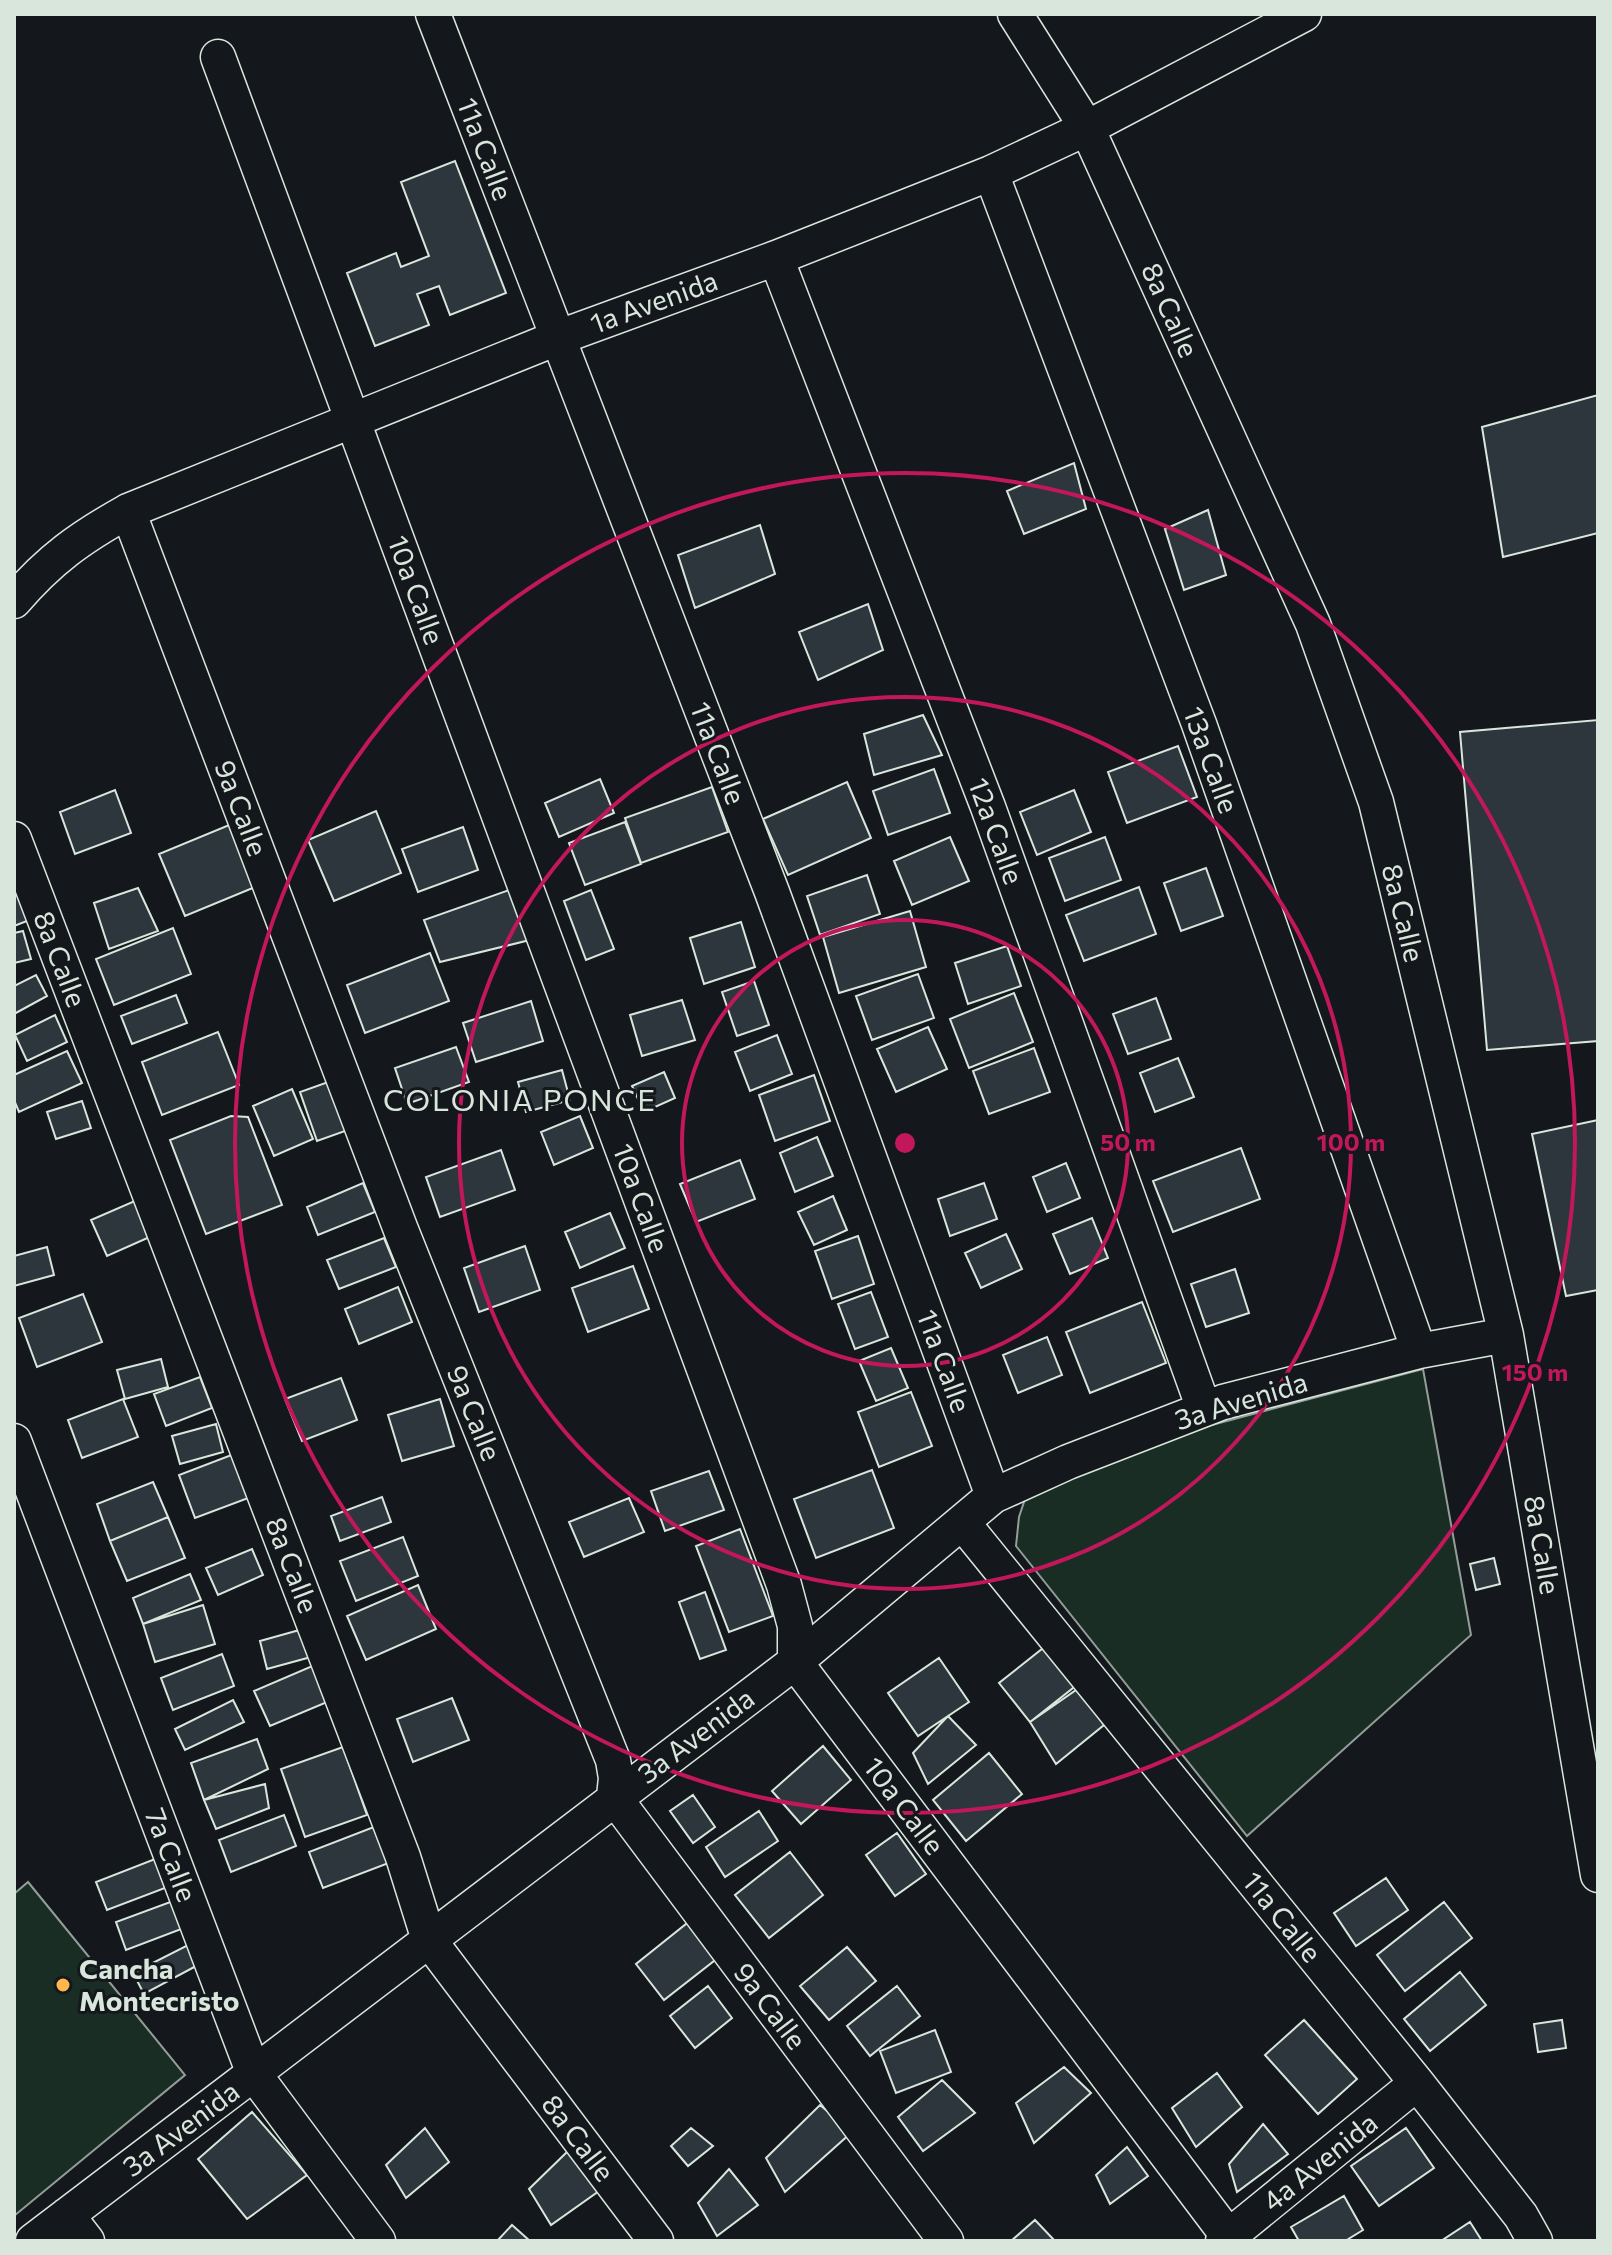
<svg xmlns="http://www.w3.org/2000/svg" width="1612" height="2255" font-family="Commissioner,sans-serif">
  <style>
    .green { fill: #1a2d24; stroke: #939e99; stroke-width: 2 }
    .building { fill: #2c363c; stroke: #d8e6dc; stroke-width: 2 }
    .lines { fill: none; stroke-linecap: round; stroke-linejoin: round }
    .minor-casing { stroke: #d8e6dc; stroke-width: 37 }
    .minor { stroke: #14181c; stroke-width: 34 }
    .ring { fill: none; stroke: #c2185b; stroke-width: 4 }
    .poi-dot { fill: #ffb74d; stroke: #14181c; stroke-width: 3 }
    .labels { text-anchor: middle; stroke-width: 6; stroke-linejoin: round; paint-order: stroke }
    .street-label { font-size: 28px; fill: #d8e6dc; stroke: #14181c }
    .poi-label { font-size: 28px; font-weight: bold; fill: #d8e6dc; stroke: #14181c; text-anchor: start }
    .neighbourhood-label { font-size: 30px; letter-spacing: 2px; fill: #d8e6dc; stroke: #14181c }
    .centre { fill: #c2185b; stroke: #14181c; stroke-width: 4 }
    .ring-label { font-size: 24px; text-anchor: middle; font-weight: bold; fill: #c2185b; stroke: #14181c; stroke-width: 6; stroke-linejoin: round; paint-order: stroke }
  </style>
  <rect width="100%" height="100%" fill="#14181c"/>
  <path class="green" d="M1423,1369L1471,1635L1247,1836L1016,1546L1019,1517L1027,1493L1208,1426Z
    M28,1882L185,2075L14,2216V1894Z"/>
  <path class="building" d="M455,161L506,293L450,315L439,286L417,294L429,325L375,346L347,273L396,253L401,267L429,256L401,182Z
    M1598,395V533L1503,557L1482,427Z
    M1074,463L1086,509L1024,534L1007,491Z
    M1208,510L1226,575L1184,590L1165,529Z
    M760,525L775,574L695,608L678,555Z
    M868,604L883,650L818,680L799,632Z
    M923,715L942,755L874,775L864,734Z
    M1598,720V1041L1487,1050L1460,732Z
    M1178,746L1197,797L1127,823L1108,772Z
    M934,769L950,813L888,835L873,791Z
    M600,779L614,813L559,837L545,803Z
    M847,782L871,838L788,875L763,819Z
    M712,787L728,832L641,863L625,818Z
    M115,790L131,833L75,854L60,812Z
    M1074,790L1091,832L1037,855L1020,812Z
    M376,811L401,873L334,901L308,840Z
    M625,822L641,864L585,885L569,843Z
    M234,823L260,885L185,916L159,854Z
    M463,827L478,870L418,892L402,849Z
    M950,837L969,881L912,905L894,861Z
    M1105,837L1121,880L1065,901L1049,858Z
    M1206,868L1223,916L1181,931L1164,883Z
    M867,875L880,914L820,935L807,896Z
    M14,885L27,921L14,926Z
    M518,887L534,939L440,962L424,920Z
    M1139,887L1156,934L1084,961L1066,915Z
    M138,888L158,931L109,949L94,903Z
    M591,890L614,949L586,960L564,901Z
    M910,911L926,967L839,993L823,937Z
    M741,922L755,967L704,984L690,938Z
    M173,928L191,974L114,1005L96,959Z
    M23,931L31,959L14,963V933Z
    M1007,946L1021,986L968,1004L955,963Z
    M430,953L449,1001L365,1033L347,985Z
    M918,974L934,1018L872,1040L856,996Z
    M36,975L47,996L14,1014V986Z
    M754,981L769,1025L737,1036L722,992Z
    M1014,993L1033,1042L969,1068L950,1019Z
    M176,995L187,1023L132,1044L121,1016Z
    M1156,998L1171,1039L1128,1054L1113,1014Z
    M682,1000L695,1040L642,1056L630,1015Z
    M531,1001L543,1041L476,1062L463,1023Z
    M55,1015L67,1042L27,1061L15,1035Z
    M928,1027L947,1069L896,1092L877,1049Z
    M218,1032L239,1085L162,1115L142,1062Z
    M777,1035L792,1074L750,1091L735,1052Z
    M456,1047L469,1082L407,1104L395,1068Z
    M1034,1048L1050,1092L989,1114L973,1071Z
    M67,1051L82,1083L19,1112L14,1100V1075Z
    M1178,1058L1194,1097L1155,1112L1140,1073Z
    M562,1070L570,1100L526,1112L518,1082Z
    M664,1072L675,1098L644,1112L632,1086Z
    M814,1075L830,1121L775,1141L759,1095Z
    M331,1081L348,1130L317,1141L300,1092Z
    M292,1089L313,1139L274,1156L253,1106Z
    M82,1101L91,1128L56,1139L47,1112Z
    M231,1116L248,1117L282,1205L206,1234L170,1140Z
    M580,1116L593,1148L554,1165L541,1132Z
    M1598,1120V1290L1566,1296L1532,1134Z
    M817,1137L833,1176L795,1192L780,1153Z
    M1241,1148L1260,1199L1173,1232L1153,1181Z
    M501,1150L515,1190L440,1217L426,1177Z
    M740,1160L755,1199L696,1222L680,1184Z
    M1066,1163L1080,1198L1047,1212L1033,1177Z
    M363,1183L375,1212L318,1235L307,1207Z
    M984,1183L997,1219L950,1236L938,1199Z
    M833,1196L847,1230L814,1245L798,1212Z
    M137,1200L152,1236L107,1256L91,1220Z
    M610,1213L625,1248L580,1268L565,1232Z
    M1092,1218L1108,1258L1070,1274L1053,1234Z
    M1006,1234L1022,1269L981,1288L965,1253Z
    M858,1236L874,1284L832,1299L815,1251Z
    M384,1238L396,1267L339,1289L327,1260Z
    M525,1246L540,1290L479,1312L464,1268Z
    M47,1247L54,1275L14,1286V1256Z
    M633,1266L649,1309L588,1332L572,1288Z
    M1235,1269L1249,1313L1206,1327L1191,1284Z
    M398,1287L412,1322L359,1344L345,1309Z
    M871,1292L888,1337L855,1349L838,1304Z
    M83,1294L102,1342L37,1367L19,1318Z
    M1142,1302L1166,1363L1090,1393L1066,1332Z
    M1047,1337L1062,1375L1018,1393L1003,1355Z
    M891,1348L908,1388L876,1401L859,1361Z
    M161,1359L168,1387L125,1399L117,1370Z
    M200,1377L212,1408L166,1426L154,1394Z
    M341,1378L357,1420L302,1441L285,1399Z
    M911,1392L932,1446L879,1467L858,1412Z
    M123,1399L138,1437L82,1458L68,1420Z
    M440,1399L454,1446L402,1461L388,1415Z
    M216,1424L223,1452L180,1464L172,1436Z
    M234,1454L251,1497L195,1518L179,1475Z
    M872,1470L894,1528L816,1558L794,1499Z
    M709,1471L724,1510L665,1531L651,1491Z
    M153,1482L168,1517L110,1541L97,1504Z
    M382,1497L391,1522L340,1541L331,1516Z
    M629,1498L644,1532L584,1557L569,1522Z
    M168,1517L185,1558L127,1581L110,1541Z
    M740,1529L773,1616L729,1632L696,1546Z
    M403,1537L418,1576L356,1601L340,1561Z
    M252,1549L263,1575L218,1595L206,1568Z
    M1494,1558L1500,1584L1476,1590L1470,1564Z
    M190,1574L201,1600L143,1624L133,1598Z
    M418,1585L436,1629L366,1660L347,1616Z
    M705,1592L726,1650L700,1659L679,1602Z
    M203,1605L215,1644L155,1662L143,1624Z
    M303,1629L311,1657L267,1669L260,1641Z
    M1047,1645L1078,1684L1030,1722L999,1683Z
    M222,1654L234,1686L173,1710L161,1678Z
    M939,1658L969,1702L918,1736L888,1693Z
    M317,1664L332,1700L270,1726L254,1691Z
    M1079,1688L1104,1725L1056,1764L1030,1722Z
    M452,1698L469,1740L413,1762L397,1719Z
    M233,1700L244,1722L185,1750L175,1729Z
    M948,1716L976,1745L928,1784L913,1753Z
    M257,1739L268,1769L204,1800L191,1763Z
    M823,1746L851,1780L801,1824L772,1791Z
    M343,1747L367,1815L305,1837L281,1769Z
    M989,1753L1022,1794L966,1841L933,1800Z
    M265,1784L269,1808L216,1829L204,1800Z
    M693,1795L715,1827L693,1843L670,1811Z
    M759,1811L778,1841L725,1877L706,1847Z
    M284,1815L296,1846L231,1872L219,1840Z
    M379,1825L394,1861L323,1888L309,1852Z
    M897,1833L926,1874L895,1896L866,1855Z
    M790,1852L823,1895L769,1938L735,1895Z
    M155,1859L165,1888L107,1910L96,1882Z
    M1386,1878L1408,1910L1356,1946L1334,1913Z
    M173,1901L184,1928L126,1950L116,1922Z
    M1444,1902L1472,1938L1405,1991L1377,1955Z
    M691,1920L719,1957L664,2000L636,1964Z
    M188,1945L198,1965L144,1994L133,1973Z
    M847,1947L876,1981L829,2020L800,1986Z
    M1460,1972L1486,2005L1430,2051L1404,2019Z
    M708,1986L732,2018L695,2048L670,2016Z
    M897,1986L920,2016L870,2056L847,2026Z
    M1304,2020L1357,2079L1318,2114L1265,2055Z
    M1562,2020L1566,2048L1538,2052L1534,2024Z
    M935,2030L951,2072L896,2093L880,2051Z
    M1064,2067L1091,2093L1034,2143L1016,2103Z
    M1217,2073L1242,2107L1196,2147L1172,2108Z
    M942,2080L975,2113L923,2151L898,2117Z
    M820,2105L852,2132L785,2192L766,2158Z
    M252,2112L307,2175L247,2219L198,2159Z
    M1263,2124L1288,2154L1237,2192L1229,2164Z
    M425,2128L449,2162L406,2198L386,2165Z
    M691,2128L713,2146L688,2166L671,2146Z
    M1406,2128L1434,2168L1379,2206L1351,2166Z
    M1127,2147L1148,2176L1110,2204L1096,2175Z
    M569,2150L599,2191L551,2225L529,2189Z
    M729,2169L758,2205L717,2236L698,2203Z
    M1344,2196L1363,2230L1345,2241H1299L1291,2227Z
    M1035,2220L1055,2241H1011Z
    M1470,2222L1482,2241H1441Z
    M512,2225L530,2241H497Z"/>
  <g class="lines">
    <defs>
      <path id="minor" d="M433,14L772,892L993,1496
        M1015,14L1087,128L1313,624L1376,802L1506,1335L1598,1875
        M218,57L784,1585L795,1626V1662L1232,2241
        M991,173L1199,724L1419,1351
        M776,258L988,807L1204,1409
        M128,511L401,1230L613,1760L616,1778L614,1797L946,2241
        M14,601C50,559 80,538 128,511L557,338L776,258L991,173L1087,128L1304,14
        M14,839L403,1857L429,1940L656,2241
        M14,1441L254,2074L378,2241
        M962,1522L1417,2083L1521,2216L1535,2241
        M67,2215L87,2241
        M33,2241L795,1662L993,1496L1068,1462L1223,1402L1419,1351L1506,1335
        M1223,2241L1417,2083"/>
    </defs>
    <use href="#minor" class="minor-casing"/>
    <use href="#minor" class="minor"/>
  </g>
  <g class="ring">
    <circle cx="905" cy="1143" r="223"/>
    <circle cx="905" cy="1143" r="446"/>
    <circle cx="905" cy="1143" r="670"/>
  </g>
  <circle class="poi-dot" cx="63" cy="1985" r="8"/>
  <g class="labels">
    <g class="street-label">
      <text transform="translate(485 149) rotate(69)" y="10">11a Calle</text>
      <text transform="translate(654 302) rotate(-20)" y="10">1a Avenida</text>
      <text transform="translate(1170 310) rotate(66)" y="10">8a Calle</text>
      <text transform="translate(416 590) rotate(70)" y="10">10a Calle</text>
      <text transform="translate(718 753) rotate(69)" y="10">11a Calle</text>
      <text transform="translate(1211 760) rotate(70)" y="10">13a Calle</text>
      <text transform="translate(241 808) rotate(69)" y="10">9a Calle</text>
      <text transform="translate(996 831) rotate(70)" y="10">12a Calle</text>
      <text transform="translate(1403 913) rotate(76)" y="10">8a Calle</text>
      <text transform="translate(60 959) rotate(69)" y="10">8a Calle</text>
      <text transform="translate(641 1198) rotate(70)" y="10">10a Calle</text>
      <text transform="translate(944 1361) rotate(70)" y="10">11a Calle</text>
      <text transform="translate(1241 1401) rotate(-17)" y="10">3a Avenida</text>
      <text transform="translate(474 1413) rotate(68)" y="10">9a Calle</text>
      <text transform="translate(1542 1545) rotate(80)" y="10">8a Calle</text>
      <text transform="translate(292 1565) rotate(69)" y="10">8a Calle</text>
      <text transform="translate(696 1736) rotate(-37)" y="10">3a Avenida</text>
      <text transform="translate(904 1806) rotate(53)" y="10">10a Calle</text>
      <text transform="translate(171 1855) rotate(69)" y="10">7a Calle</text>
      <text transform="translate(1282 1917) rotate(51)" y="10">11a Calle</text>
      <text transform="translate(770 2006) rotate(53)" y="10">9a Calle</text>
      <text transform="translate(181 2129) rotate(-37)" y="10">3a Avenida</text>
      <text transform="translate(578 2138) rotate(53)" y="10">8a Calle</text>
      <text transform="translate(1320 2162) rotate(-39)" y="10">4a Avenida</text>
    </g>
    <g class="poi-label">
      <text x="79" y="1979">Cancha<tspan x="79" dy="32">Montecristo</tspan></text>
    </g>
    <g class="neighbourhood-label">
      <text x="520" y="1111">COLONIA PONCE</text>
    </g>
  </g>
  <circle cx="905" cy="1143" r="12" class="centre"/>
  <g class="ring-label">
    <text x="1128" y="1151">50 m</text>
    <text x="1351" y="1151">100 m</text>
    <text x="1535" y="1381">150 m</text>
  </g>
  <rect width="1612" height="2255" fill="none" stroke="#d8e6dc" stroke-width="32"/>
</svg>
